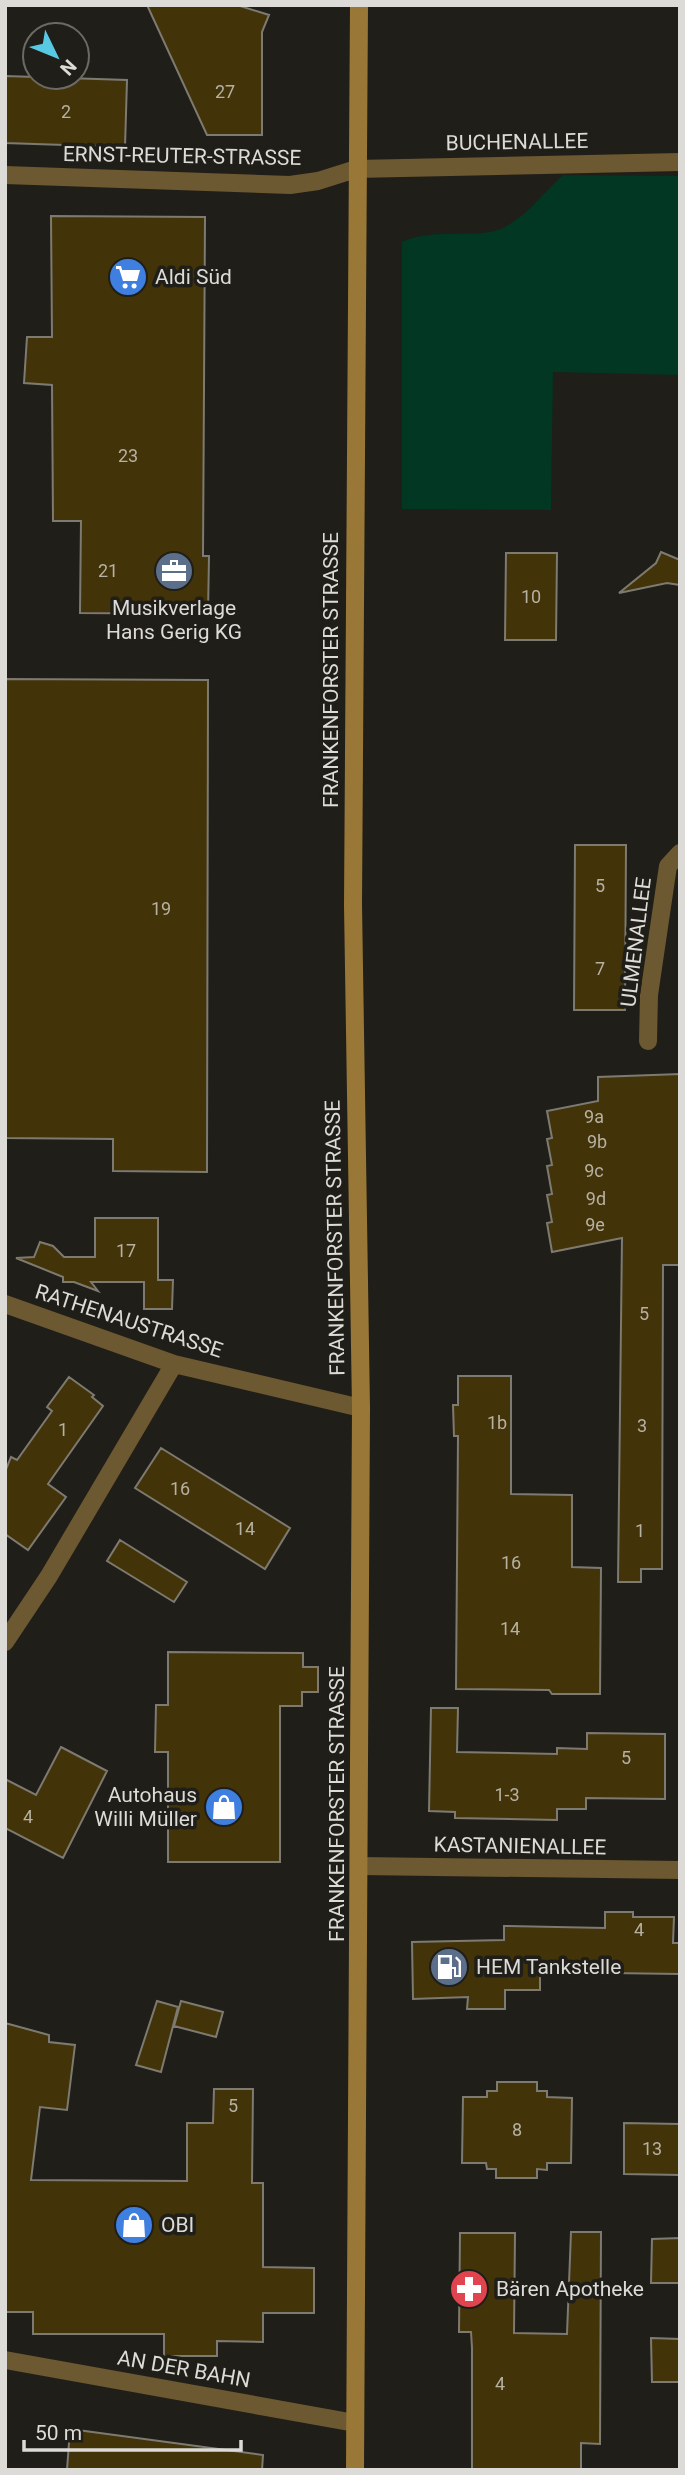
<svg xmlns="http://www.w3.org/2000/svg" width="685" height="2475" font-family="Roboto,sans-serif">
  <style>
    .green { fill: #013723 }
    .building { fill: #433308; stroke: #7d7a72; stroke-width: 2 }
    .lines { fill: none; stroke-linecap: round; stroke-linejoin: round }
    .street { stroke: #6c5831; stroke-width: 18 }
    .secondary { stroke: #997837; stroke-width: 18 }
    .labels { text-anchor: middle; stroke-width: 7; stroke-linejoin: round; paint-order: stroke }
    .number-label { font-size: 18px; fill: #b6b1a3 }
    .street-label { font-size: 21px; fill: #dddbd7; stroke: #201e18 }
    .poi-label { font-size: 21px; fill: #dddbd7; stroke: #201e18; text-anchor: start }
  </style>
  <rect width="100%" height="100%" fill="#201e18"/>
  <path class="green" d="M563,175L680,176V375L553,372L551,510L402,509V242C437,226 478,241 505,227C529,214 544,192 563,175Z"/>
  <path class="building" d="M147,5H237L269,15L262,32V135H207Z
    M5,76L127,80L125,147L5,143Z
    M51,216L205,217L203,556H209L208,614L80,613L81,521H53L52,385L24,383L27,337H52Z
    M661,552L680,560V585L667,583L619,593L656,563Z
    M506,553H557L556,640H505Z
    M5,679L208,680L207,1172L113,1171V1139L5,1138Z
    M575,845H626L625,1010H574Z
    M680,1074V1265H663L662,1569H641V1582H618L622,1238L552,1252L547,1223L552,1222L547,1195L552,1194L547,1166L552,1165L547,1139L552,1138L547,1111L598,1101V1077Z
    M95,1218H158V1280H173L172,1309H144V1282H91L98,1291L74,1282H63V1277L16,1258L34,1257L40,1242L53,1246L64,1257H95Z
    M458,1376H511V1494L572,1495V1567L601,1568L600,1694H552L549,1690L456,1689L458,1436H454L453,1405H458Z
    M69,1377L94,1395L92,1397L103,1406L48,1484L66,1497L28,1550L5,1534V1472L11,1457L17,1460L52,1411L47,1407Z
    M161,1448L290,1528L265,1569L135,1488Z
    M120,1540L187,1582L174,1602L107,1561Z
    M168,1652L303,1653V1667H318V1692H302V1706H280V1862H168V1752H155L156,1705H168Z
    M431,1708H458L457,1752L557,1754V1748L587,1749V1733L665,1734V1799L586,1798V1809H557V1820L455,1818V1812L429,1811Z
    M61,1747L107,1771L63,1858L5,1828V1779L36,1795Z
    M605,1912H633V1917H674L673,1943H680V1974L540,1972V1990H505V2009H467L468,1997L413,1999L412,1942L504,1940V1926L605,1928Z
    M157,2001L178,2007L161,2072L136,2065Z
    M181,2001L223,2012L216,2037L174,2026Z
    M5,2023L49,2035V2042L75,2045L67,2110L40,2107L31,2180L187,2181V2123H213L214,2089H253L252,2183H263V2267L314,2268V2313H263V2342L217,2341V2356H164V2334H33V2312H5Z
    M497,2082H537V2091H547V2097L572,2098L571,2163H547V2170L537,2169V2178H496V2169H487L486,2163H462L463,2097H487V2091H497Z
    M624,2123L680,2124V2175L624,2174Z
    M571,2232H601L600,2444L581,2443V2470H472V2348L471,2332H459L460,2233H515L514,2333L567,2334Z
    M680,2238V2283H651L652,2239Z
    M651,2338L680,2339V2382H652Z
    M70,2429L263,2455L262,2470H67Z"/>
  <g class="lines">
    <path class="street" d="M5,175L290,185L318,181L356,169L680,162
      M648,1041L649,995L668,866L680,853
      M5,1304L174,1364L361,1408
      M5,1642L49,1576L174,1364
      M359,1866L680,1870
      M5,2360L355,2423"/>
    <path class="secondary" d="M355,2470L361,1408L353,905L359,5"/>
  </g>
  <defs>
    <symbol id="supermarket-disc" viewBox="-11 -11 22 22"><circle r="9.5" fill="#3f7fe0" stroke="#201e18"/><path d="M-6-5.5h2.5l.6 2H6L4.5 2H-2.5L-4.4-4H-6ZM-1.5 3.2a1.3 1.3 0 1 0 .1 0ZM3 3.2a1.3 1.3 0 1 0 .1 0Z" fill="#fff"/></symbol>
    <symbol id="office-disc" viewBox="-11 -11 22 22"><circle r="9.5" fill="#5c6f8a" stroke="#201e18"/><path d="M-6-3h4V-5.5h4V-3h4V5H-6ZM-1-4.5V-3h2v-1.5ZM-6 0V1H6V0Z" fill="#fff"/></symbol>
    <symbol id="shop-disc" viewBox="-11 -11 22 22"><circle r="9.5" fill="#3f7fe0" stroke="#201e18"/><path d="M-5-2.5h2.3a2.7 3.5 0 0 1 5.4 0H5L5.5 6h-11ZM-1.5-2.5h3a1.5 2.3 0 0 0-3 0Z" fill="#fff"/></symbol>
    <symbol id="fuel-disc" viewBox="-11 -11 22 22"><circle r="9.5" fill="#5c6f8a" stroke="#201e18"/><path d="M-5.5-6h7V0h2V4h1.3V-2.5L3-4.5l.8-.8L6-3V5H2.5V1h-1V6h-7ZM-4.2-4.7v3.2H.2V-4.7Z" fill="#fff"/></symbol>
    <symbol id="pharmacy-disc" viewBox="-11 -11 22 22"><circle r="9.5" fill="#e0444e" stroke="#201e18"/><path d="M-2-6h4v4h4v4h-4v4h-4v-4h-4v-4h4Z" fill="#fff"/></symbol>
  </defs>
  <g fill-rule="evenodd">
    <use href="#supermarket-disc" x="106" y="255" width="44" height="44"/>
    <use href="#office-disc" x="152" y="549" width="44" height="44"/>
    <use href="#shop-disc" x="202" y="1785" width="44" height="44"/>
    <use href="#fuel-disc" x="427" y="1945" width="44" height="44"/>
    <use href="#shop-disc" x="112" y="2203" width="44" height="44"/>
    <use href="#pharmacy-disc" x="447" y="2267" width="44" height="44"/>
  </g>
  <g class="labels">
    <g class="number-label">
      <text x="225" y="98">27</text>
      <text x="66" y="118">2</text>
      <text x="128" y="462">23</text>
      <text x="108" y="577">21</text>
      <text x="531" y="603">10</text>
      <text x="600" y="892">5</text>
      <text x="161" y="915">19</text>
      <text x="600" y="975">7</text>
      <text x="594" y="1123">9a</text>
      <text x="597" y="1148">9b</text>
      <text x="594" y="1177">9c</text>
      <text x="596" y="1205">9d</text>
      <text x="595" y="1231">9e</text>
      <text x="126" y="1257">17</text>
      <text x="644" y="1320">5</text>
      <text x="497" y="1429">1b</text>
      <text x="642" y="1432">3</text>
      <text x="63" y="1436">1</text>
      <text x="180" y="1495">16</text>
      <text x="245" y="1535">14</text>
      <text x="640" y="1537">1</text>
      <text x="511" y="1569">16</text>
      <text x="510" y="1635">14</text>
      <text x="626" y="1764">5</text>
      <text x="507" y="1801">1-3</text>
      <text x="28" y="1823">4</text>
      <text x="639" y="1936">4</text>
      <text x="233" y="2112">5</text>
      <text x="517" y="2136">8</text>
      <text x="652" y="2155">13</text>
      <text x="500" y="2390">4</text>
    </g>
    <g class="street-label">
      <text transform="translate(517 142) rotate(-1)" y="7">BUCHENALLEE</text>
      <text transform="translate(182 156) rotate(1)" y="7">ERNST-REUTER-STRASSE</text>
      <text transform="translate(331 670) rotate(-90)" y="7">FRANKENFORSTER STRASSE</text>
      <text transform="translate(636 942) rotate(-83)" y="7">ULMENALLEE</text>
      <text transform="translate(335 1238) rotate(-91)" y="7">FRANKENFORSTER STRASSE</text>
      <text transform="translate(129 1321) rotate(18)" y="7">RATHENAUSTRASSE</text>
      <text transform="translate(337 1804) rotate(-90)" y="7">FRANKENFORSTER STRASSE</text>
      <text transform="translate(520 1846) rotate(1)" y="7">KASTANIENALLEE</text>
      <text transform="translate(184 2369) rotate(10)" y="7">AN DER BAHN</text>
    </g>
    <g class="poi-label">
      <text x="155" y="284">Aldi Süd</text>
      <text x="174" y="615" text-anchor="middle">Musikverlage<tspan x="174" dy="24">Hans Gerig KG</tspan></text>
      <text x="197" y="1802" text-anchor="end">Autohaus<tspan x="197" dy="24">Willi Müller</tspan></text>
      <text x="476" y="1974">HEM Tankstelle</text>
      <text x="161" y="2232">OBI</text>
      <text x="496" y="2296">Bären Apotheke</text>
    </g>
  </g>
  <rect width="685" height="2475" fill="none" stroke="#dddbd7" stroke-width="14"/>
  <g transform="translate(56 56) rotate(133)"><circle r="33" fill="#201e18" stroke="#6c6a64" stroke-width="2"/>
  <path d="M0-5L12 26L0 18L-12 26Z" fill="#58c9e3"/>
  <text y="-10" font-size="19" font-weight="bold" text-anchor="middle" fill="#dddbd7">N</text>
  </g>
  <path d="M24 2440v10h217v-10" fill="none" stroke="#dddbd7" stroke-width="3.5"/>
  <text x="35" y="2440" font-size="21" fill="#dddbd7" stroke="#201e18" stroke-width="5" paint-order="stroke">50 m</text>
</svg>
